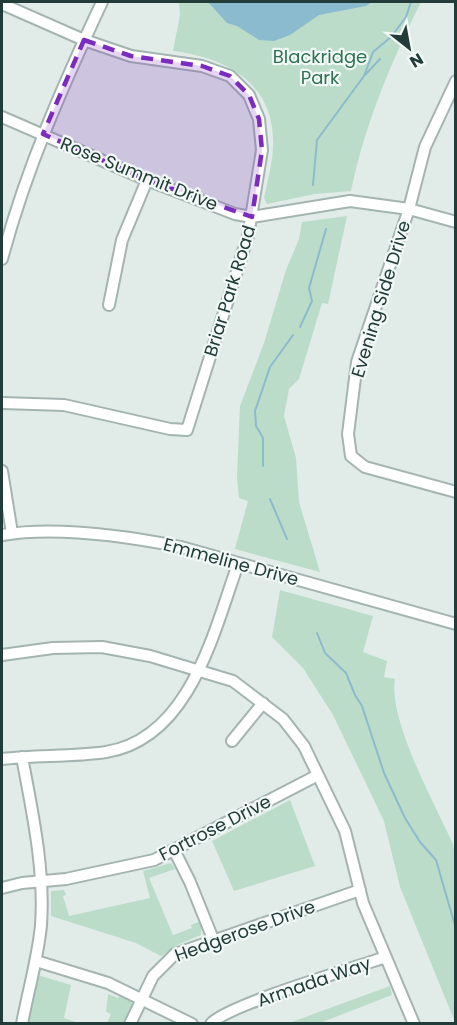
<svg xmlns="http://www.w3.org/2000/svg" width="457" height="1025" font-family="Poppins,sans-serif">
  <style>
    .green { fill: #bbdcc9 }
    .water { fill: #8bbbcf }
    .lines { fill: none; stroke-linecap: round; stroke-linejoin: round }
    .stream { stroke: #8bbbcf; stroke-width: 2 }
    .minor-casing { stroke: #a4b4b1; stroke-width: 14 }
    .minor { stroke: #fff; stroke-width: 10 }
    .marked { fill: #7b2cbf; fill-opacity: 0.2; stroke: #7b2cbf; stroke-width: 4.5; stroke-dasharray: 12 8; stroke-linejoin: round }
    .labels { text-anchor: middle; stroke-width: 4.5; stroke-linejoin: round; paint-order: stroke }
    .park-label { font-size: 18px; fill: #2d7252; stroke: #f2f8f6 }
    .street-label { font-size: 18px; fill: #223c39; stroke: #f2f8f6 }
  </style>
  <rect width="100%" height="100%" fill="#e1ece9"/>
  <path class="green" d="M179,2H421C391,62 365,124 351,191L315,194L267,204L264,198C268,179 274,158 273,139C272,81 223,57 173,51L180,15Z
    M347,216L328,304L322,303L299,379L289,389L284,416L296,458L299,502L320,572L235,549L248,501L239,498L237,477L240,406L264,343L286,270L299,239L302,222Z
    M280,590L373,616L363,652L387,661L384,677L395,679C388,720 435,804 453,844L455,857V1022L400,887L384,821L333,715L303,668L272,637Z
    M290,800L315,866L234,891L212,841Z
    M171,863L175,869L149,878L173,935L192,928L191,925L201,921V935L179,944L161,956L136,943L51,916V891L64,890L66,895L63,896L69,916L150,898L143,871Z
    M38,975L71,985L64,1018L78,1023L27,1024Z
    M390,986L392,995L320,1023H289Z
    M121,993L131,996L132,1005L123,1023H107L111,1014L106,1012L108,994L118,998Z"/>
  <path class="water" d="M208,2H372L366,6L319,15L290,35L274,41L259,40L237,26L227,23Z"/>
  <g class="lines">
    <path class="stream" d="M365,75L380,59
      M313,185L317,140L364,76L373,52L391,37L406,17L411,2
      M300,327L312,301L309,288L326,229
      M263,466V438L256,426L255,411L270,367L293,335
      M270,499L287,539
      M317,633L325,653L346,673L355,695L362,706L384,773L405,818L420,842L436,860L456,929"/>
    <defs>
      <path id="minor" d="M2,4L84,40L131,56L202,66L230,76L249,95L259,119L262,150L248,236L187,430L170,429L64,405L2,403
        M456,81L425,147L409,209L357,362L348,434L351,456L365,467L456,492
        M2,117L147,180L235,214L252,217L350,201L409,209L456,222
        M2,259C26,169 63,85 102,2
        M109,305L122,240L147,180
        M2,471L12,533
        M2,535C57,526 126,536 181,547L456,624
        M2,655L53,648L102,647L150,656L233,681L283,719L304,746L345,831L363,903L414,1024
        M232,741L263,703
        M2,759C36,755 72,757 106,752C190,739 214,631 238,564
        M174,850L190,882L213,939
        M2,888L22,883L66,879L154,860L318,775
        M36,961L108,983L192,1024
        M22,1024C28,991 38,958 41,925C45,869 32,811 22,757
        M130,1024L153,976L175,954L360,890
        M211,1024C224,1006 357,967 386,957"/>
    </defs>
    <use href="#minor" class="minor-casing"/>
    <use href="#minor" class="minor"/>
  </g>
  <path class="marked" d="M84,40L131,56L202,66L230,76L249,95L259,119L262,150L252,217L147,180L43,134Z"/>
  <g class="labels">
    <g class="park-label">
      <text x="320" y="63">Blackridge<tspan x="320" dy="21">Park</tspan></text>
    </g>
    <g class="street-label">
      <text transform="translate(139 174) rotate(22)" y="6">Rose Summit Drive</text>
      <text transform="translate(230 291) rotate(-73)" y="6">Briar Park Road</text>
      <text transform="translate(381 299) rotate(-73)" y="6">Evening Side Drive</text>
      <text transform="translate(231 562) rotate(15)" y="6">Emmeline Drive</text>
      <text transform="translate(215 828) rotate(-27)" y="6">Fortrose Drive</text>
      <text transform="translate(245 931) rotate(-20)" y="6">Hedgerose Drive</text>
      <text transform="translate(314 982) rotate(-19)" y="6">Armada Way</text>
    </g>
  </g>
  <rect width="457" height="1025" fill="none" stroke="#223c39" stroke-width="6"/>
  <g transform="translate(409 48) rotate(149)" stroke="#f2f8f6" stroke-width="4.5" paint-order="stroke">
  <path d="M0-4.5L10 22L0 15L-10 22Z" fill="#223c39"/>
  <text y="-9" font-size="16" font-weight="bold" text-anchor="middle" fill="#223c39">N</text>
  </g>
</svg>
